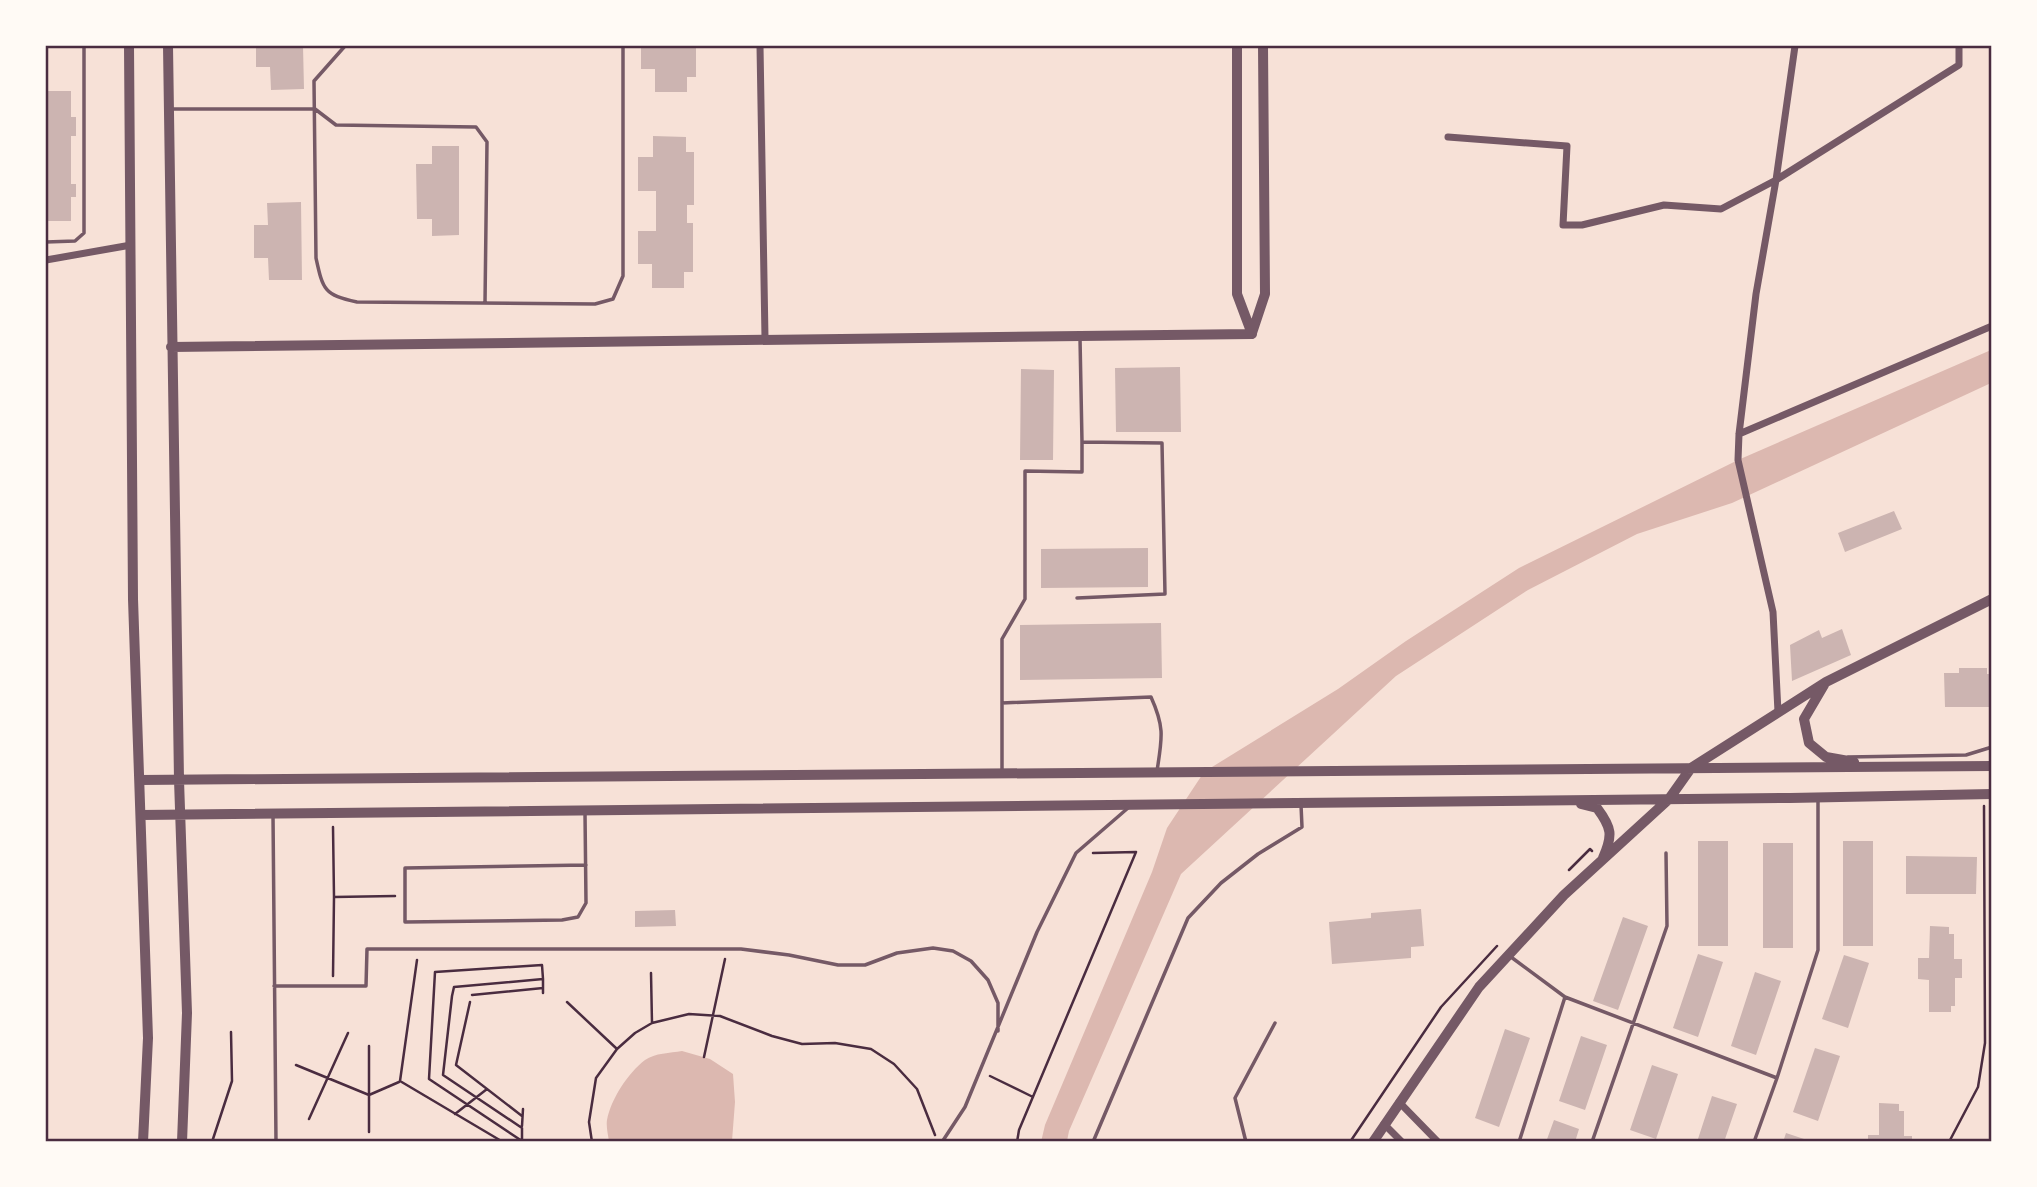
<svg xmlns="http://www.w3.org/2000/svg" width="2037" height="1187" font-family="'Archivo Narrow',sans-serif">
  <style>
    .water { fill: #dcb8b0 }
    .building { fill: #ccb4b1 }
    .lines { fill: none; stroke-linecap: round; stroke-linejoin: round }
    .path { stroke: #4a2c40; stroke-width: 2.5 }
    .service { stroke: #755966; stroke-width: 3.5 }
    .minor { stroke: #755966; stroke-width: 7 }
    .tertiary { stroke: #755966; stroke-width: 10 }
    .neatline { fill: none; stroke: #4a2c40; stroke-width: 2.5 }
  </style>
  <rect width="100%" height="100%" fill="#f7e1d7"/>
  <path class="water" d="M1991,350V383L1732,503L1637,534L1528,590L1396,676L1181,874L1069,1131L1067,1141L1041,1142L1045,1125L1152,872L1167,828L1204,772L1338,689L1406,641L1519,568L1738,460Z
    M682,1051L710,1059L733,1074L735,1102L732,1141H609C608,1135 606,1126 607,1120C611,1099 628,1073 645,1060C655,1053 670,1053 682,1051Z"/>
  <path class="building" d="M256,46H303L304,89L271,90L270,67H256Z
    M641,46H696V77H687V92H655V69H641Z
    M46,91H71V117H76V136H71V184H76V197H71V221H46Z
    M653,136L686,137V152H694V205H687V223H693V272H684V288H652V264H638V231H656V191H638V157H653Z
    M432,146H459V235L432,236V219H417L416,164H432Z
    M301,202L302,280H269L268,258H254V225H268L267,203Z
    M1180,367L1181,432H1116L1115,368Z
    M1021,369L1054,370L1053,460H1020Z
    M1894,511L1902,529L1845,552L1838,533Z
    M1148,548V587L1041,588V549Z
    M1161,623L1162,678L1020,680V625Z
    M1842,629L1851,655L1792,681L1790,645L1819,630L1822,638Z
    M1959,668H1987V674H1992V707H1945L1944,673H1959Z
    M1698,841H1728V946H1698Z
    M1843,841H1873V946H1843Z
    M1763,843H1793V948H1763Z
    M1906,856L1977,857L1976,894H1906Z
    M1421,909L1424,946L1411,947V958L1332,964L1329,922L1371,918V913Z
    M675,910L676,926L635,927V911Z
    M1623,917L1648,926L1618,1010L1593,1001Z
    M1930,926L1949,927V934H1954V959H1962V978H1955V1006H1951V1012H1929V980L1918,979V958H1929Z
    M1698,954L1723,962L1698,1037L1673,1028Z
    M1844,955L1869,963L1848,1028L1822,1019Z
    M1755,972L1781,981L1756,1055L1731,1046Z
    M1505,1029L1530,1038L1499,1127L1475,1118Z
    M1581,1036L1607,1045L1585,1110L1559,1101Z
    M1815,1048L1840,1056L1818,1121L1793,1112Z
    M1652,1065L1678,1074L1656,1139L1630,1130Z
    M1712,1096L1737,1104L1724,1142H1697Z
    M1879,1103L1899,1104V1111H1904V1136H1912V1142H1868V1135H1879Z
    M1554,1120L1579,1129L1575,1142H1546Z
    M1786,1133L1810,1141V1142H1783Z"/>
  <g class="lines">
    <path class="path" d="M333,827L334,897
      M1569,870L1590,849L1592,851
      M417,960L400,1081L503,1142
      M333,976L334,897L395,896
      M472,995L543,988
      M470,1002L456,1065L522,1116
      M567,1002L617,1049L596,1078L589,1122L592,1142
      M652,1023L689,1014L720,1016L772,1036L802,1044L835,1043L871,1049L894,1064L917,1089L935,1135
      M617,1049L635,1033L652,1023L651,973
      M704,1057L725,959
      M296,1065L369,1095L399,1082
      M990,1076L1033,1097
      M455,1114L487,1089
      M309,1119L348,1033
      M522,1126L523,1109
      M369,1132V1046
      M522,1141L429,1079L435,972L542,965L543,979
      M522,1141V1128L443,1075L452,996L454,987L543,979V993
      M212,1142L232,1081L231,1032
      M1017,1142L1019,1130L1136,852L1093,853
      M1350,1142L1441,1007L1497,946
      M1949,1142L1978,1087L1985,1043L1984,806"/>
    <path class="service" d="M345,46L314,81L316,258C323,290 324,295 357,302L595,304L613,299L623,276V46
      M171,109H315L336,125L476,127L487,142L485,303
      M46,242L75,241L84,233V46
      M1077,598L1165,594L1162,443L1082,442L1080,338
      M1002,703L1151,697C1165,728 1162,738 1157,771
      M1848,757L1966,755L1992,747
      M1002,771V639L1025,599V471L1082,472V442
      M585,813L586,903L578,917L562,920L405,922V868L586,865
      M273,815L276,1142
      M1511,957L1565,997L1777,1078L1754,1142
      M274,986H366L367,949H741L789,955L838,965H865L897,953L933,948L953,951L971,961L988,980L998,1003V1031
      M1777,1078L1818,950V800
      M942,1142L965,1107L1037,932L1076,853L1128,808
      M1093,1142L1188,918L1221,883L1258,854L1302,827L1301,805
      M1246,1142L1235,1098L1275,1023
      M1519,1142L1565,997
      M1592,1142L1667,926L1666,853"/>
    <path class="minor" d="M760,46L765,338
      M1448,137L1567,146L1563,225H1582L1664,205L1721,209L1776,180L1795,46
      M46,260L131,245
      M1739,434L1992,326
      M1778,712L1773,612L1738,460L1739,434L1756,294L1776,180L1959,65V46
      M1399,1102L1438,1142
      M1384,1124L1402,1142"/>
    <path class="tertiary" d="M129,46L133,599L148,1038L143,1142
      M168,46L179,780L187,1013L182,1142
      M1237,46V294L1252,334
      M1252,333L1265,294L1263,46
      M171,347L1252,334
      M1824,685L1804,719L1809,743L1826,757L1854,762
      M140,780L1992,766
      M1581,804L1597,808C1612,828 1613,835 1603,858
      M141,815L1790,798L1992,794
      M1373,1142L1479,987L1564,895L1669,799L1691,768L1826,682L1992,599"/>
  </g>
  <rect width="2037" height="1187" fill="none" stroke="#fffaf5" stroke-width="94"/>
  <rect x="47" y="47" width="1943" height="1093" class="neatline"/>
</svg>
